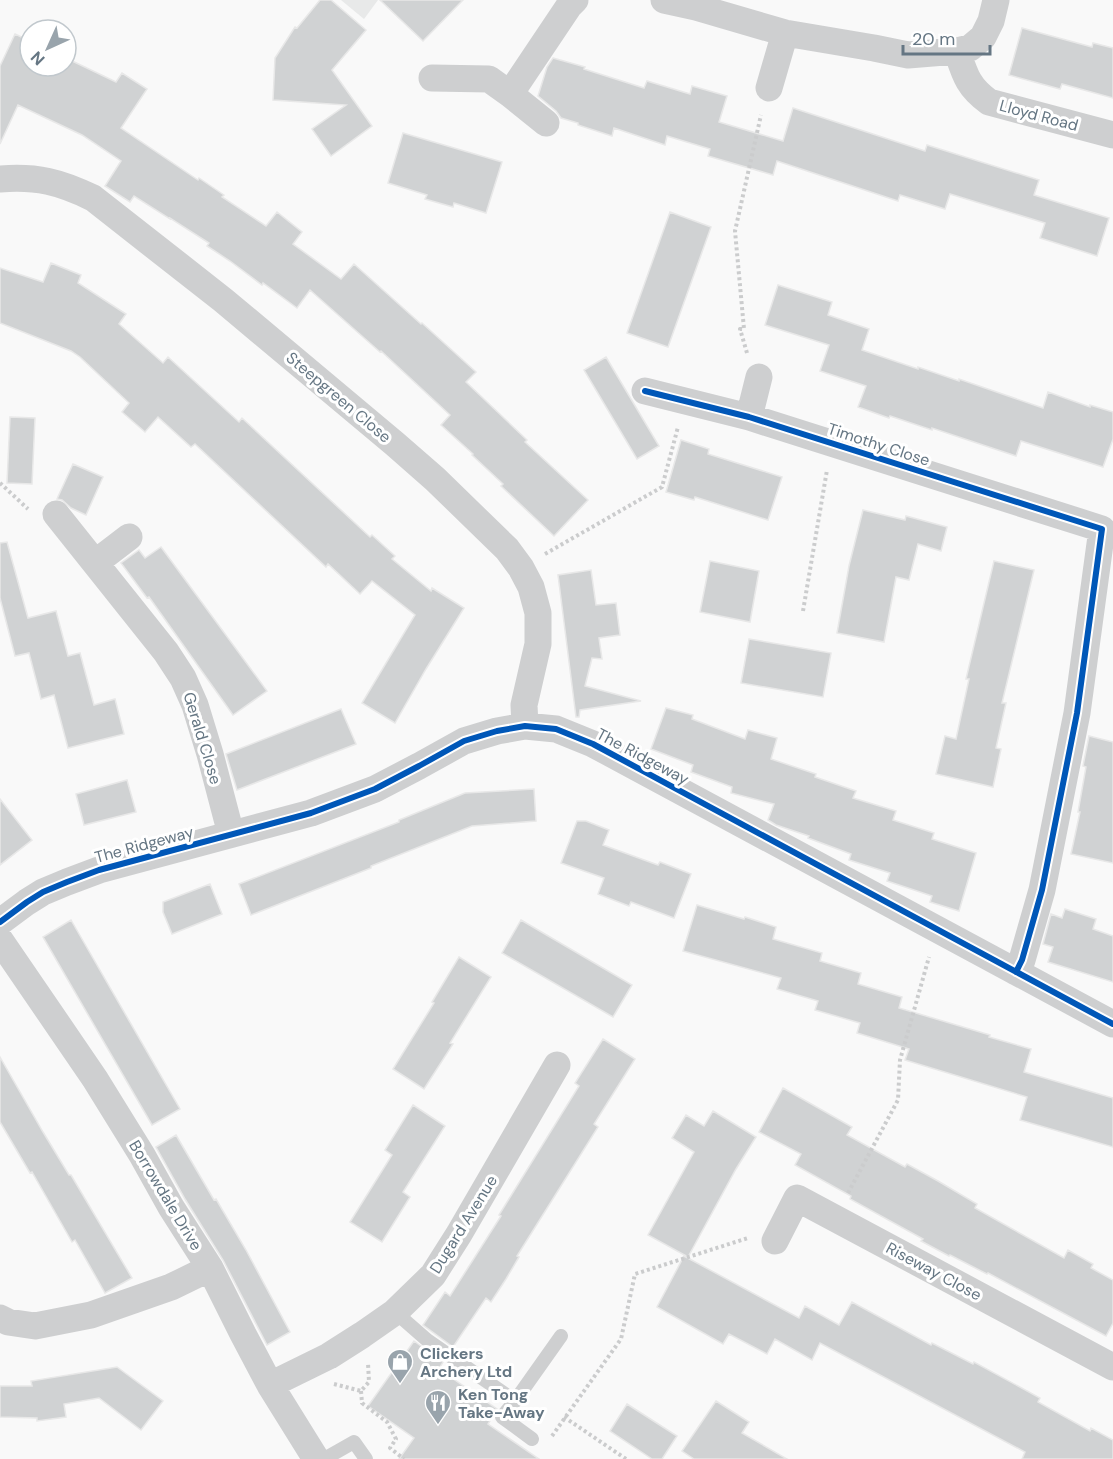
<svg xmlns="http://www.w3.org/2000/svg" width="1113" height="1459" font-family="'DM Sans',sans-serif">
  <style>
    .built { fill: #e8e9e9 }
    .building { fill: #d0d2d3; stroke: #e8e8e8; stroke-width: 1.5 }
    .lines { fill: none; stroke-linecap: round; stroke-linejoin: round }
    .path { stroke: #cbcccd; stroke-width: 4; stroke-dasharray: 3 3; stroke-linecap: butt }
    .lane { stroke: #cecfd0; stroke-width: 14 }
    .street { stroke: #cecfd0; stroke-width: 27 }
    .cycleway-casing { stroke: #fff; stroke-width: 10 }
    .cycleway { stroke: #0057b8; stroke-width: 6 }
    .labels { text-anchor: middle; stroke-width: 6; stroke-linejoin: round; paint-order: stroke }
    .street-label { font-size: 16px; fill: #657683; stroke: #fff }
    .poi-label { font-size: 16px; font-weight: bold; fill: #657683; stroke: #fff; text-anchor: start }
  </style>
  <rect width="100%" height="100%" fill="#f9f9f9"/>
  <path class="built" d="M341,0H378L364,19Z"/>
  <path class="building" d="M320,0H331L366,30L332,70L372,126L331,156L312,129L346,105L273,100L275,58L295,27L297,28Z
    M380,0H463L423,41Z
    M1022,28L1092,47L1093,43L1113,48V98L1062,84L1060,89L1009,75Z
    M15,34L30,41V66H66V58L116,82L122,73L147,89L121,128L198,180L199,178L224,195L222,197L266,226L277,212L302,232L293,244L341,279L354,264L421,324L422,323L476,372L466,382L527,440L525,442L588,500L554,536L501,486L503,484L472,455L473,454L441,425L450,415L381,351L380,352L310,290L297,308L263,283L262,285L230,261L207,246L209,243L170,218V219L134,196L130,202L105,186L121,161L82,135L18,105L0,144V66Z
    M553,58L585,67L584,69L644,88L647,81L690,94L692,86L727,96L719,122L783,141L793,108L925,151L927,145L1039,180L1034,195L1109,218L1097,256L1040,238L1045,223L950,194L945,209L900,195L898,201L777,161L773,175L708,156L710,149L667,136L665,145L614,128L612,136L578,125V123L561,118L556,111L538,96L547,67Z
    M403,133L502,162L486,213L454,203L453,207L425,199L427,195L388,183Z
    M670,212L711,227L668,347L627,333Z
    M51,263L81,275L78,283L126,314L119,324L163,363L168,357L239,422L242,418L370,537L372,535L395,556L392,559L431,591L432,588L464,608L426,669L395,723L362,703L415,615L372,581L360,594L328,564L326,567L195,444L191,447L158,417L145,432L122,412L129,403L80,357L71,351L0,323V268L43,282Z
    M778,285L832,302L828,315L869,329L862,350L918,369V367L959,381V379L1043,408L1048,392L1090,407V405L1113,412V439L1103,467L1021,441L1016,456L932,428V430L890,416L889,418L858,407L866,386L820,371L829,345L765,325Z
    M606,357L659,446L637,459L584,370Z
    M10,417L35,418L32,484L7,483Z
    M681,440L709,449L708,454L782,477L768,520L695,497L694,500L666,492Z
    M73,464L103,477L86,515L71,508L62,500L57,499Z
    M863,510L905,520L906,516L947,527L941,551L918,544L909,580L896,577L884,642L837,633L849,566Z
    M7,542L28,618L56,611L68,656L80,653L94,705L115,699L124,734L68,748L54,695L41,699L29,653L15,656L0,598V543Z
    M161,547L267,691L233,715L149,597L147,598L121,563L139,550L145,558Z
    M710,561L759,571L750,622L700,612Z
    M994,561L1034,570L1002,703H1006L996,748L1001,749L993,787L936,774L945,736L956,739L969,679H966Z
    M591,570L596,605L616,603L620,635L599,638L602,659L592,658L585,686L641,701L580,710L579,717H576L558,575Z
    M749,639L831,653L823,697L741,683Z
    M666,708L693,715L692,719L745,739L748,730L777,738L771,759L816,774L815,777L856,791L853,798L896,811L893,820L934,833L932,839L976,853L959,911L930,902L932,896L887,881L890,873L849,860L851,854L808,838L809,836L776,825L768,820L774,804L731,793L732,787L691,772L693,765L651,749Z
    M341,709L356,744L237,790L226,754Z
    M1089,736L1113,742V863L1071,854L1080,812H1078L1086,767L1083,766Z
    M127,780L136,812L84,825L76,794Z
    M534,789L536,821L472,826L371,866V868L251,915L239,884L399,822V820L465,793Z
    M0,799L32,840L0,865Z
    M577,821H586L609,830L603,845L658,865L660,862L691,874L674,918L631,902L629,906L598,894L604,878L561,863Z
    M210,884L222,914L172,934L163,912V902Z
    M697,905L744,919L745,917L776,927L773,939L822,953L820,961L861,973L858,984L902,997L899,1008L990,1035L989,1037L1031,1049L1024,1072L1113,1098V1147L1020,1120L1027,1097L905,1060L909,1049L857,1033L860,1023L815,1010L818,1001L777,989L781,978L683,951Z
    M1065,909L1096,919L1093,929L1113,936V982L1048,962L1053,947L1043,944L1051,914L1062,918Z
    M71,920L180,1109L152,1125L43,937Z
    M521,920L632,985L613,1017L502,953Z
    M459,957L491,977L450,1043L453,1044L424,1089L393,1069L434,1003L432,1002Z
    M603,1039L635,1059L594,1124L598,1127L517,1256L519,1257L506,1279L491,1302L486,1298L453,1347L423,1325L445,1292L450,1296L501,1216L499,1215L579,1086L575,1083Z
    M0,1057L43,1132L69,1175H71L132,1278L105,1293L75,1240L72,1242L32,1172L30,1173L0,1122Z
    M783,1088L852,1127L847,1135L905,1167L907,1164L938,1181L977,1204L975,1208L1064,1258L1068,1250L1093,1264L1091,1268L1113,1280V1323L1106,1336L988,1273L987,1274L950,1255L949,1256L921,1241L923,1239L850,1199L851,1196L795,1165L801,1154L759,1132Z
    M413,1105L445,1126L403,1192L410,1197L382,1242L350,1222L392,1155L385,1150Z
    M713,1111L756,1137L736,1169L688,1257L648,1235L694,1152L672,1138L686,1115L704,1126Z
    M176,1135L214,1200L216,1199L246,1250L290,1332L267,1345L223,1260L185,1199L156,1147Z
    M684,1256L799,1318L805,1306L839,1325L852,1302L931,1345L932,1343L973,1364L974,1362L1040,1398L1038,1402L1090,1431L1091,1428L1113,1440V1459H1022L1025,1452L820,1343L812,1360L775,1339L767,1354L729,1334L723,1344L657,1307Z
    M414,1341L443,1362L439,1369L497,1409L488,1424L539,1459H399L414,1438L368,1406Z
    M117,1367L163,1401L141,1430L99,1398L64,1404L66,1417L37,1421V1418L0,1417V1386H32L31,1381Z
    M716,1401L749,1422L742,1433L787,1459H694L682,1451Z
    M627,1404L677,1436L662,1459H652L610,1431Z"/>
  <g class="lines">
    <path class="path" d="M747,353L740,329H744L735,231L761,115
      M0,483L28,509
      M545,554L662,487L678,427
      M803,611L827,470
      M848,1193L898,1100L900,1060L929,957
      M334,1384L361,1391L369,1382L368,1363
      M361,1391L362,1403L387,1422L396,1439L390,1448L404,1459
      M564,1417L626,1459
      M552,1436L621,1339L635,1274L748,1238"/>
    <path class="lane" d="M395,1312L427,1340L515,1401L561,1336
      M515,1401L502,1417L532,1439
      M324,1459L354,1442L366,1459"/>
    <path class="street" d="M664,0L696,7L785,33L874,48L908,55L957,51L970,48L983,37L991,21L996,0
      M957,51C965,75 968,87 989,102L1113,135
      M432,78L489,79L510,94
      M769,88L785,33
      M546,123L510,94L569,6L575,0
      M0,179C37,176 60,182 93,198L223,300L395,444L435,479L507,549L521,568L531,587L538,613V644L524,705L525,726
      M645,391L749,417L1102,529L1077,713L1042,890L1022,960L1016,972
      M749,417L759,377
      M56,514L166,652L183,678L195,705L210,754L231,834
      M95,563L129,537
      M0,922L27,902L43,892L67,882L99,870L311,813L375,789L419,766L464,741L497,731L525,726L556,729L593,744L1113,1024
      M0,940L95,1079L142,1155L171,1207L210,1268L243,1334L270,1385L316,1459
      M775,1241L797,1198L1113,1367
      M0,1318L8,1322L35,1326L91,1315L171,1287L210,1268
      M270,1385L329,1356L362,1335L395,1312L433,1275L459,1234L557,1065"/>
    <defs>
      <path id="cycleway" d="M645,391L749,417L1102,529L1077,713L1042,890L1022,960L1016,972
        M0,922L27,902L43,892L67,882L99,870L311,813L375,789L419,766L464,741L497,731L525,726L556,729L593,744L1113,1024"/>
    </defs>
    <use href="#cycleway" class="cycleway-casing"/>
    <use href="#cycleway" class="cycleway"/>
  </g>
  <defs>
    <symbol id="shop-pin" viewBox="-11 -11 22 30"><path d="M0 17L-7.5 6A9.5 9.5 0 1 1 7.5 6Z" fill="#99a4ac" stroke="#fff"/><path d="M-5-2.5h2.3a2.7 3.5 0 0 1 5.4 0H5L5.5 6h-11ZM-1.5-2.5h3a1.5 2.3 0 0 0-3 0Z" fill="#fff"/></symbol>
    <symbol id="restaurant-pin" viewBox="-11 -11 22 30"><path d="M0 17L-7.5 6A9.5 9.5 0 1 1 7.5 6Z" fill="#99a4ac" stroke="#fff"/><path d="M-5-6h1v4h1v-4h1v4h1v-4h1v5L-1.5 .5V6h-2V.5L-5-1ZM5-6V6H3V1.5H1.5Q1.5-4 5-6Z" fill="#fff"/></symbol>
  </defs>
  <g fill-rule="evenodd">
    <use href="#shop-pin" x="385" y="1347" width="30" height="40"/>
    <use href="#restaurant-pin" x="423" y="1388" width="30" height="40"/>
  </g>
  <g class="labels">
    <g class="street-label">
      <text transform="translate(1039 115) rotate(15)" y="6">Lloyd Road</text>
      <text transform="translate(339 397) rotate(40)" y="6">Steepgreen Close</text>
      <text transform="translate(879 444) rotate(18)" y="6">Timothy Close</text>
      <text transform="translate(203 738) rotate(73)" y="6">Gerald Close</text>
      <text transform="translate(643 756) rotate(28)" y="6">The Ridgeway</text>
      <text transform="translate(144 844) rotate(-15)" y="6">The Ridgeway</text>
      <text transform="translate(166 1195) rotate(59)" y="6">Borrowdale Drive</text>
      <text transform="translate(463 1224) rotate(-58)" y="6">Dugard Avenue</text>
      <text transform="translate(934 1271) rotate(28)" y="6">Riseway Close</text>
    </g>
    <g class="poi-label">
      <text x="420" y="1359">Clickers<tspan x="420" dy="18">Archery Ltd</tspan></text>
      <text x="458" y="1400">Ken Tong<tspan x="458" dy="18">Take-Away</tspan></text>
    </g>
  </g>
  <g transform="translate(48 48) rotate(225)"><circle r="28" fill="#ffffff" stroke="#c1c8cd" stroke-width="1.5"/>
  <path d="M0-4.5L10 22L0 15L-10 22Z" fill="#99a4ac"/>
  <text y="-9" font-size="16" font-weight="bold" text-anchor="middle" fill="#657683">N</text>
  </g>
  <path d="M903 45v9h87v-9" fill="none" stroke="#657683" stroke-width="3"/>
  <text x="912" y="45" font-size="18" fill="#657683" stroke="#ffffff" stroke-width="4.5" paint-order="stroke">20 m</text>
</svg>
